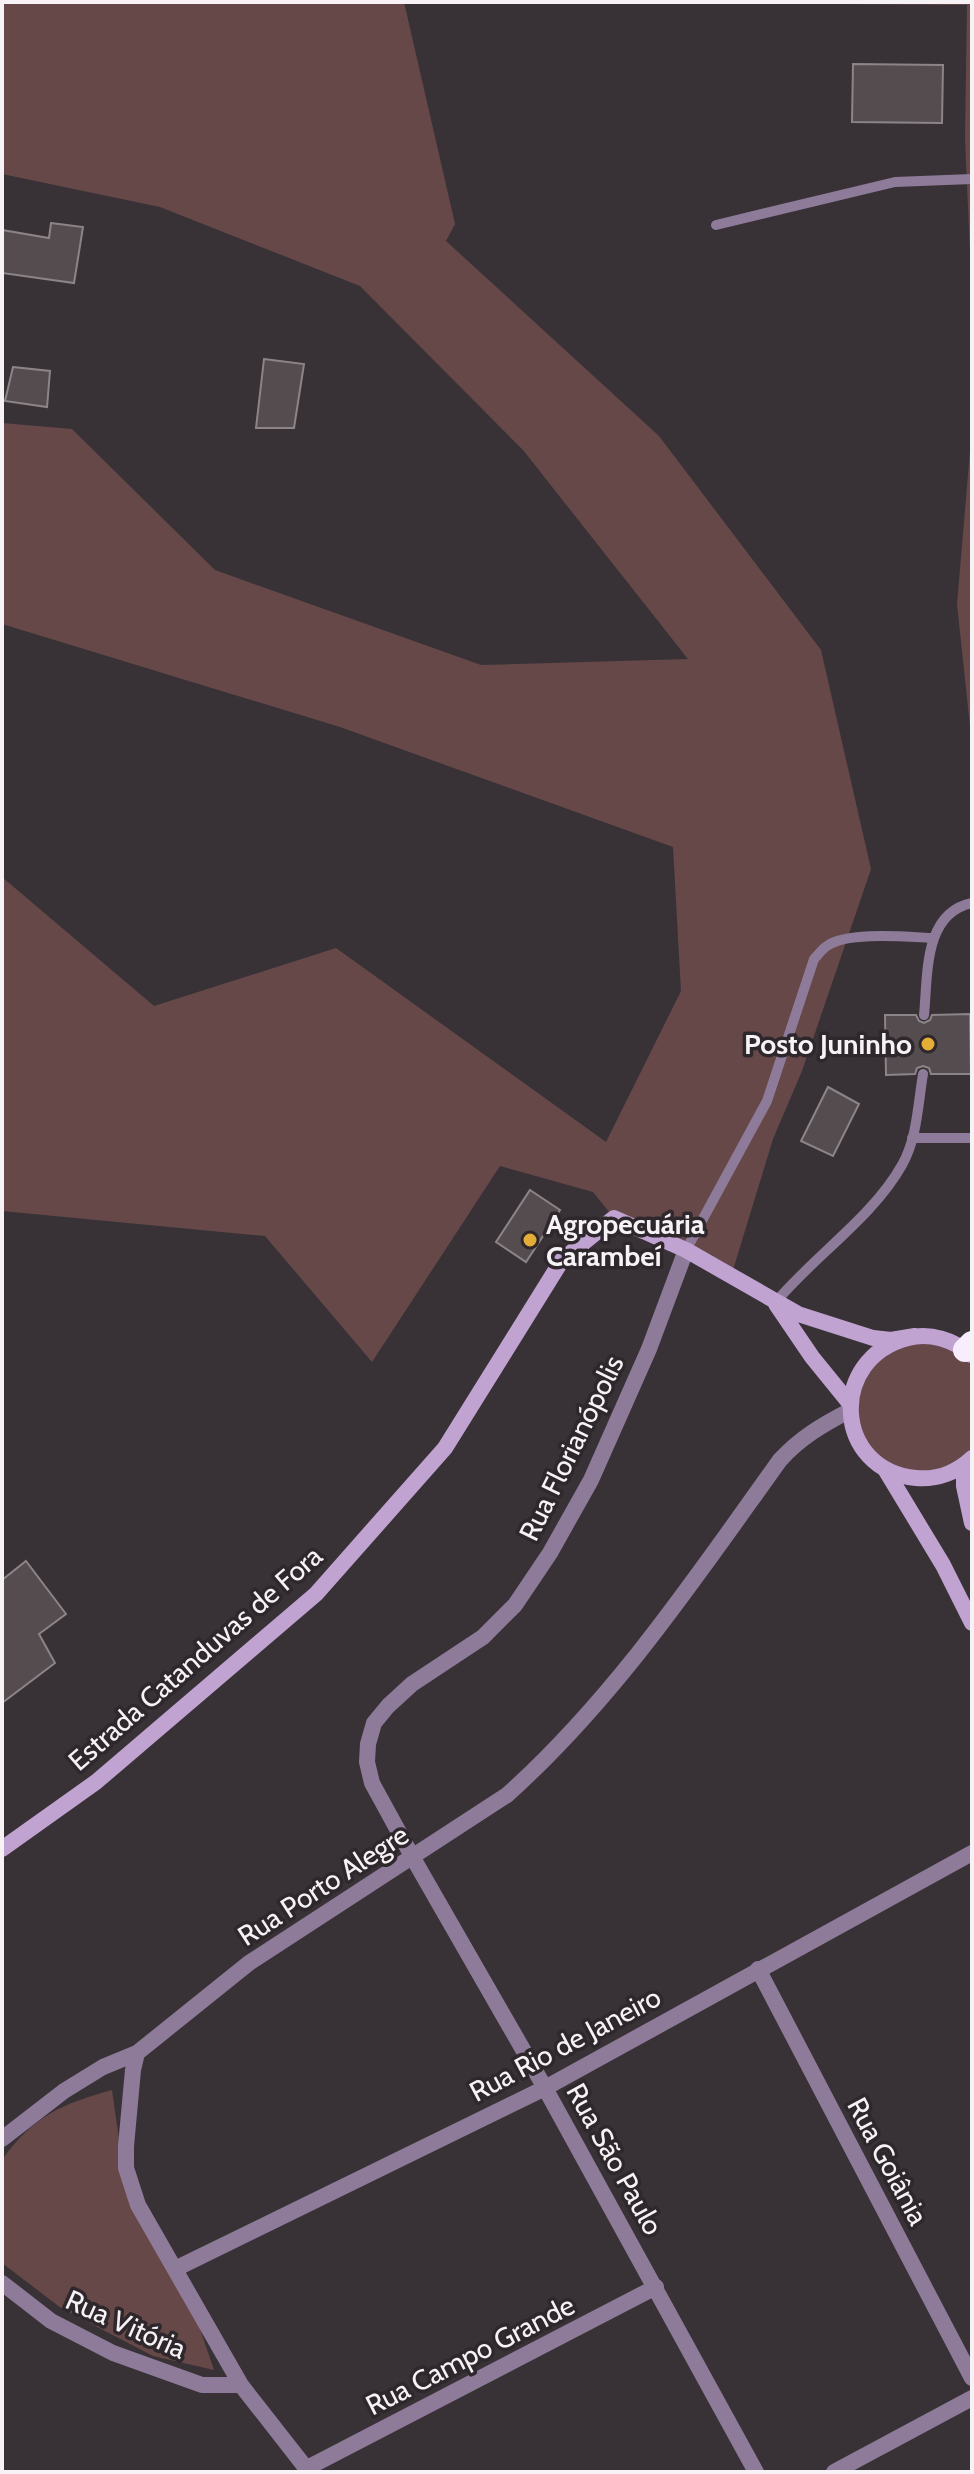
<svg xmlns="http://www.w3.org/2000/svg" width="974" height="2474" font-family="Cabin,sans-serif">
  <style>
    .green { fill: #664849 }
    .building { fill: #544c4f; stroke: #8d8487; stroke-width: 2 }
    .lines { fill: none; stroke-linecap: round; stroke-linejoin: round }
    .lane { stroke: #8e7b99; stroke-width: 10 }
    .street { stroke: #8e7b99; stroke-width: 16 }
    .secondary { stroke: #c1a3d2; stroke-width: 16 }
    .highway { stroke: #f7edfc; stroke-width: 24 }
    .poi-dot { fill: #e4ad35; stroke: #2e282d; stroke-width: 3 }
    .labels { text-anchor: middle; stroke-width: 7; stroke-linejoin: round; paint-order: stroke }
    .poi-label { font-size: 28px; font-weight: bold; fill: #f6f2f5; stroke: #2e282d; text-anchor: end }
    .street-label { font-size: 28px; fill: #f6f2f5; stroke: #2e282d }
  </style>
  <rect width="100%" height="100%" fill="#383237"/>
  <path class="green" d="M2,2H404L455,224L446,241L659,436L821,650L871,869L802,1071L773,1139L733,1270L614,1218L593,1192L500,1166L372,1362L265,1236L2,1211V877L154,1006L336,948L606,1142L681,991L673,847L340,727L2,624V423L72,429L215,570L481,665L688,659L523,450L360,286L160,207L2,174Z
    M842,2H972V299L965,138L967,5L842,4Z
    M972,428V745L957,604Z
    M896,1343H946L972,1361V1455L934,1476L886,1467L856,1425L863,1370Z
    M112,2090L126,2189L199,2326L214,2370L153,2356L61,2308L2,2263V2160C33,2116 62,2104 112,2090Z"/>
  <path class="building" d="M853,64L943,65L942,123L852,122Z
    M51,223L83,227L74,283L2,273V230L49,238Z
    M264,359L304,364L294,428H256Z
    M13,367L50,371L47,407L5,401Z
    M970,1014L971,1074H931L929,1068L923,1066L917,1068L915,1074L886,1075L885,1015H916L919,1021L924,1023L930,1020L932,1015Z
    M828,1087L859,1104L833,1156L801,1141Z
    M530,1190L560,1210L526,1262L496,1242Z
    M26,1561L66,1614L39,1634L55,1663L2,1703V1580Z"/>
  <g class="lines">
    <path class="lane" d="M716,225L895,182L972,179
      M924,1015C928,976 923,913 972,903
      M912,1138H972
      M686,1250L767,1101L814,959C818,955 822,949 827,946C847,931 908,937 933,938
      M775,1303C813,1257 873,1217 902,1165C917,1139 918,1104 923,1074"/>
    <path class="street" d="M686,1250L649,1349L591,1480L550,1553L515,1605L483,1637L412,1684L388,1706L374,1723L368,1744L367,1762L372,1783L413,1858L545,2088L756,2472
      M758,1969L972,2378
      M2,2139L64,2091L103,2067L137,2053
      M175,2269L545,2088L972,1853
      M2,2283L51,2321L113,2353L202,2385H241
      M307,2468L656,2287
      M309,2472L241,2385L138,2205L126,2168V2146L133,2070L137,2053L249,1963L507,1795C615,1698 696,1577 780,1460C800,1438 822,1425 849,1411
      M834,2472L972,2398"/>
    <path class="secondary" d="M776,1304L812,1357L851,1405
      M971,1355C954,1340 930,1332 908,1338C828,1358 833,1470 916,1478C937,1480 957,1472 972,1458
      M964,1465V1486L972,1523
      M885,1469L943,1565L972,1623
      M2,1849L96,1782L316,1594L445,1448L562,1260L614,1218L686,1250L798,1314L873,1338L891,1340L915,1336"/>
    <path class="highway" d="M965,1350L972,1343"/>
  </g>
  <g class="poi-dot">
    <circle cx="928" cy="1044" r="8"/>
    <circle cx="530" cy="1240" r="8"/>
  </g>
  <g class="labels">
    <g class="poi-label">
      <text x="912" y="1054">Posto Juninho</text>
      <text x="546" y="1234" text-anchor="start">Agropecuária<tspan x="546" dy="32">Carambeí</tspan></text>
    </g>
    <g class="street-label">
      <text transform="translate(571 1448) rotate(-64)" y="10">Rua Florianópolis</text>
      <text transform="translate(195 1658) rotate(-41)" y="10">Estrada Catanduvas de Fora</text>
      <text transform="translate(323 1885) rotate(-33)" y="10">Rua Porto Alegre</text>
      <text transform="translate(565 2044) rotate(-28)" y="10">Rua Rio de Janeiro</text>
      <text transform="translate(615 2159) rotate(61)" y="10">Rua São Paulo</text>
      <text transform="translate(888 2161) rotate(62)" y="10">Rua Goiânia</text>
      <text transform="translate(126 2324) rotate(24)" y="10">Rua Vitória</text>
      <text transform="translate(470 2355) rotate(-27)" y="10">Rua Campo Grande</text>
    </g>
  </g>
  <rect width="974" height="2474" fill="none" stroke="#f6f2f5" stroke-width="8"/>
</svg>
